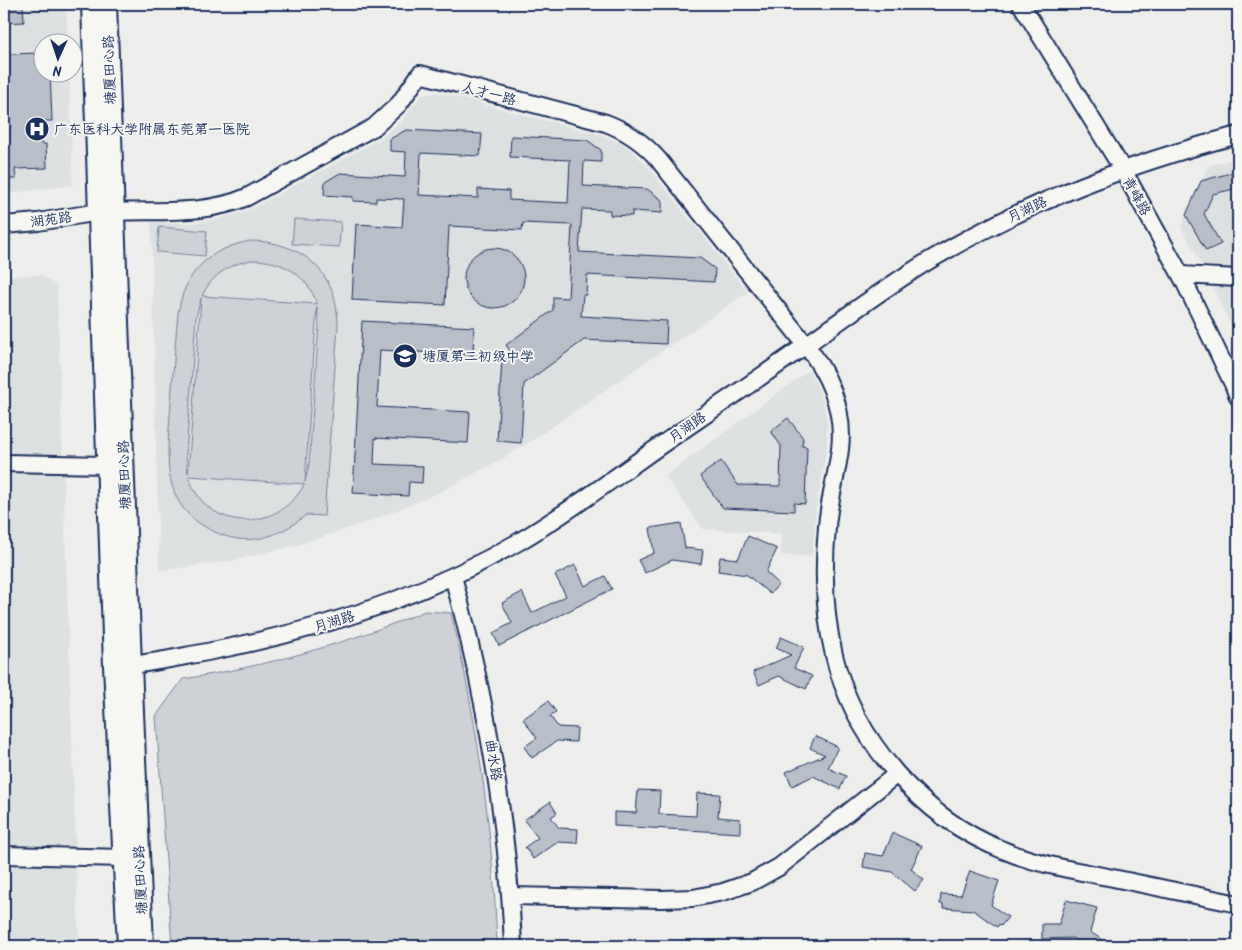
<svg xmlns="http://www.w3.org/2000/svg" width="1242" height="950" font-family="Kalam,'LXGW WenKai TC',sans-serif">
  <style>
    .built { fill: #dde0e1 }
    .green { fill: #ced2d7; stroke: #74809a; fill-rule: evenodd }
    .building { fill: #b9bfc8; stroke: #1b2f5e }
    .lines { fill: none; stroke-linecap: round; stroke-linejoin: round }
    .minor-casing { stroke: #1b2f5e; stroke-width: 20 }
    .major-casing { stroke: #1b2f5e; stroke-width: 24 }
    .minor { stroke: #f6f6f2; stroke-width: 16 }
    .major { stroke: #f6f6f2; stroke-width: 20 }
    .labels { text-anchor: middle; stroke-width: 4; stroke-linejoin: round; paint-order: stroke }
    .street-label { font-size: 14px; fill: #1b2f5e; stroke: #f6f6f2 }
    .poi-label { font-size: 14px; fill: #1b2f5e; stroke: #f6f6f2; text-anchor: start }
  </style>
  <rect width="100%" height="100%" fill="#edeeec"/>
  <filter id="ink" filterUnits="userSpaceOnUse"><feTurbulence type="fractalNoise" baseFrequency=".02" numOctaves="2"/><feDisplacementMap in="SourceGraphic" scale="10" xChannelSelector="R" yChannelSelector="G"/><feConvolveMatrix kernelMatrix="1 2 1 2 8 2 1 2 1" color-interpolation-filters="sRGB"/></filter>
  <g filter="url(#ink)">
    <path class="built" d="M4,4H66L68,42H42V72L69,73L73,185L4,194Z
      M436,92L602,135L623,144L632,151L648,167L748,292L533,440L502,459L438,493L371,521L301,544L231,561L159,571L151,221L186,223L214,220L241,213L253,208L381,138L401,122L421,96Z
      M1238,158V340L1205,271L1181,227L1208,166Z
      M41,275L57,286L79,946H4V276Z
      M809,370L822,397L827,421V447L816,509L812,557L781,555L782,534L703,529L665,476Z"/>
    <path class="green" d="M294,219L341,222L339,247L292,244Z
      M159,227L207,231L205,256L157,252Z
      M250,241C302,241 338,272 338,326L324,516L306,515C283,534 254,546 225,536C157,512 167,459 171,402C173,373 175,344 178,314C184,273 208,249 250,241ZM252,260C282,260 307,274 317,304L202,296C212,275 229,264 252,260ZM201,298V299L188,473L186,455L196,317ZM317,307L319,325L309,464L305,482ZM189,476L304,484V485C277,534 204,532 189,476Z
      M425,611L451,613C478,723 493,833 497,946H172L156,716L183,679C267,666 346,644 425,611Z"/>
    <path class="building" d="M4,4H23L24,22L4,23Z
      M42,53V72H50L52,121H40L41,144H46L47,168L15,169L16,179H4V129H10L8,54Z
      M406,130L482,134L480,156L421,153L419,195L478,198V189L509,191V200L568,203L570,160L510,157L511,136L587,140L601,150V162L584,161L583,186L647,189L662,200V213L632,211V216L610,215V210L582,209L579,252L700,258L715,269L714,282L587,275L586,295H583L581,316L667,321L666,344L584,340L524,384L521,443L497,441L502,359H516L506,345L553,310V297L568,298L572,225L523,223L522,230L449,226L445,305L352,300L356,224L402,227L404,199L376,198V202L353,201V197L324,195L325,182L340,173L405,177L406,152L390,151V139Z
      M1238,171V188L1213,194L1204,214L1221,244L1206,251L1186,215L1201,181Z
      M464 278a30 30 0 1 1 60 0a30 30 0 1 1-60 0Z
      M362,321L474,327L473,355L380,350L377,407L470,412L468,443L375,438L374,464L423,466L422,483L409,482L408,496L353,493Z
      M788,418L803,438L802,446L807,447L805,504L794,503V511L723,508L700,476L721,461L738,485L780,486L781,446L771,431Z
      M681,523L685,548L703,550L701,564L672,560L645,573L638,560L654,553L650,528Z
      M748,536L777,549L766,572L779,584L770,594L747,575L718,571L720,557L738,559Z
      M575,565L585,586L605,576L612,589L499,646L493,633L512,623L502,603L522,592L532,613L566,596L555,575Z
      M781,637L804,647L794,668L812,676L806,689L779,676L759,685L753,672L791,655L776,648Z
      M548,701L556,712L550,716L558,727L577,728L576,742L557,741L532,758L524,747L537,738L523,719Z
      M815,736L838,747L828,768L846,776L840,789L813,776L792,786L786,772L825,755L810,748Z
      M638,790L660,791L659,814L696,816L697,793L720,794L718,817L740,819V833L614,826V812L636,813Z
      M550,802L557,813L551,817L559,828L578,829L577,843L558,842L533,859L525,847L538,838L524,820Z
      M893,833L922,846L911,869L924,880L915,891L892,872L863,867L865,853L883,856Z
      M970,871L999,881L991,905L1008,917L1001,926L999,924L997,927L973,910L943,908V904H940L941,894L961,895Z
      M1066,900L1097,908L1090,932L1113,946H1085L1072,938L1042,939V924H1059Z"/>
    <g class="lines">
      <defs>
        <path id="minor" d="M1021,4L1123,170L1184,281L1233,384L1238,397
          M114,212C159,210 206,215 247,197L374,127L399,104L420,74L606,123C627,131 643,142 658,159L806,345C829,375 845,410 840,449C837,475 829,500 827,527C823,570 824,614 834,655C854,740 922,818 1003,850C1036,864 1072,870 1108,877C1151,886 1195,895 1238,904
          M4,225L38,222L99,212
          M1181,275L1238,278
          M4,463L107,465
          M453,576C486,698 508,821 513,946
          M120,666C150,664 179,657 207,652C317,631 423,598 520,541C569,512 614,478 661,445C709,412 758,379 806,345C847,316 887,286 930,260C1028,202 1128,164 1238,135
          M4,855L124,858
          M510,896L662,899L693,898L723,892L752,882L779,867L897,774"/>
        <path id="major" d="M92,4L114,666L128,946
          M106,4L131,665L143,946"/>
      </defs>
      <use href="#minor" class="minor-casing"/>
      <use href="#major" class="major-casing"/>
      <use href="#minor" class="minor"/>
      <use href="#major" class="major"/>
    </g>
  </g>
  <defs>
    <symbol id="hospital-disc" viewBox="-11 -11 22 22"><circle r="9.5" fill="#1b2f5e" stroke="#f6f6f2"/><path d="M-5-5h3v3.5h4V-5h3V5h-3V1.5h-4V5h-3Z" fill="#fff"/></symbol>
    <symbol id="school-disc" viewBox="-11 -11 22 22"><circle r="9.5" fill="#1b2f5e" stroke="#f6f6f2"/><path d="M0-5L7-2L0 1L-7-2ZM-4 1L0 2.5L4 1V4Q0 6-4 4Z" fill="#fff"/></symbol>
  </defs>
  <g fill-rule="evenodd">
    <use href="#hospital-disc" x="23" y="115" width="28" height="28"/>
    <use href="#school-disc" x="391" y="342" width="28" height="28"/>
  </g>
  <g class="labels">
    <g class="street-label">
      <text transform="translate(109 70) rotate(-92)" y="5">塘厦田心路</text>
      <text transform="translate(489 93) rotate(15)" y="5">人才一路</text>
      <text transform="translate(1137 196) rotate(61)" y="5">青峰路</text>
      <text transform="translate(1027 209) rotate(-25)" y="5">月湖路</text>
      <text transform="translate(51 219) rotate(-8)" y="5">湖苑路</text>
      <text transform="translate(687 427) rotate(-35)" y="5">月湖路</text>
      <text transform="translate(124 475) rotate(-92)" y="5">塘厦田心路</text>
      <text transform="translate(334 621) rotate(-17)" y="5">月湖路</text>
      <text transform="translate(494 760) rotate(81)" y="5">曲水路</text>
      <text transform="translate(140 880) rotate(-93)" y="5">塘厦田心路</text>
    </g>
    <g class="poi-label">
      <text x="54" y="134">广东医科大学附属东莞第一医院</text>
      <text x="422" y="361">塘厦第二初级中学</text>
    </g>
  </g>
  <rect width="1242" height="950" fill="none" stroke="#f6f6f2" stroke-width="20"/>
  <rect x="10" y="10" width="1222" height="930" fill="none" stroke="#1b2f5e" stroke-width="2" filter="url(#ink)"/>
  <g transform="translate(58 58) rotate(183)"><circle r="24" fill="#f6f6f2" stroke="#9ea6b7"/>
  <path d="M0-4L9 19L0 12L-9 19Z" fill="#1b2f5e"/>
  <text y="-8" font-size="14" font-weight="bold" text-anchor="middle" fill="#1b2f5e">N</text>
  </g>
</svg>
